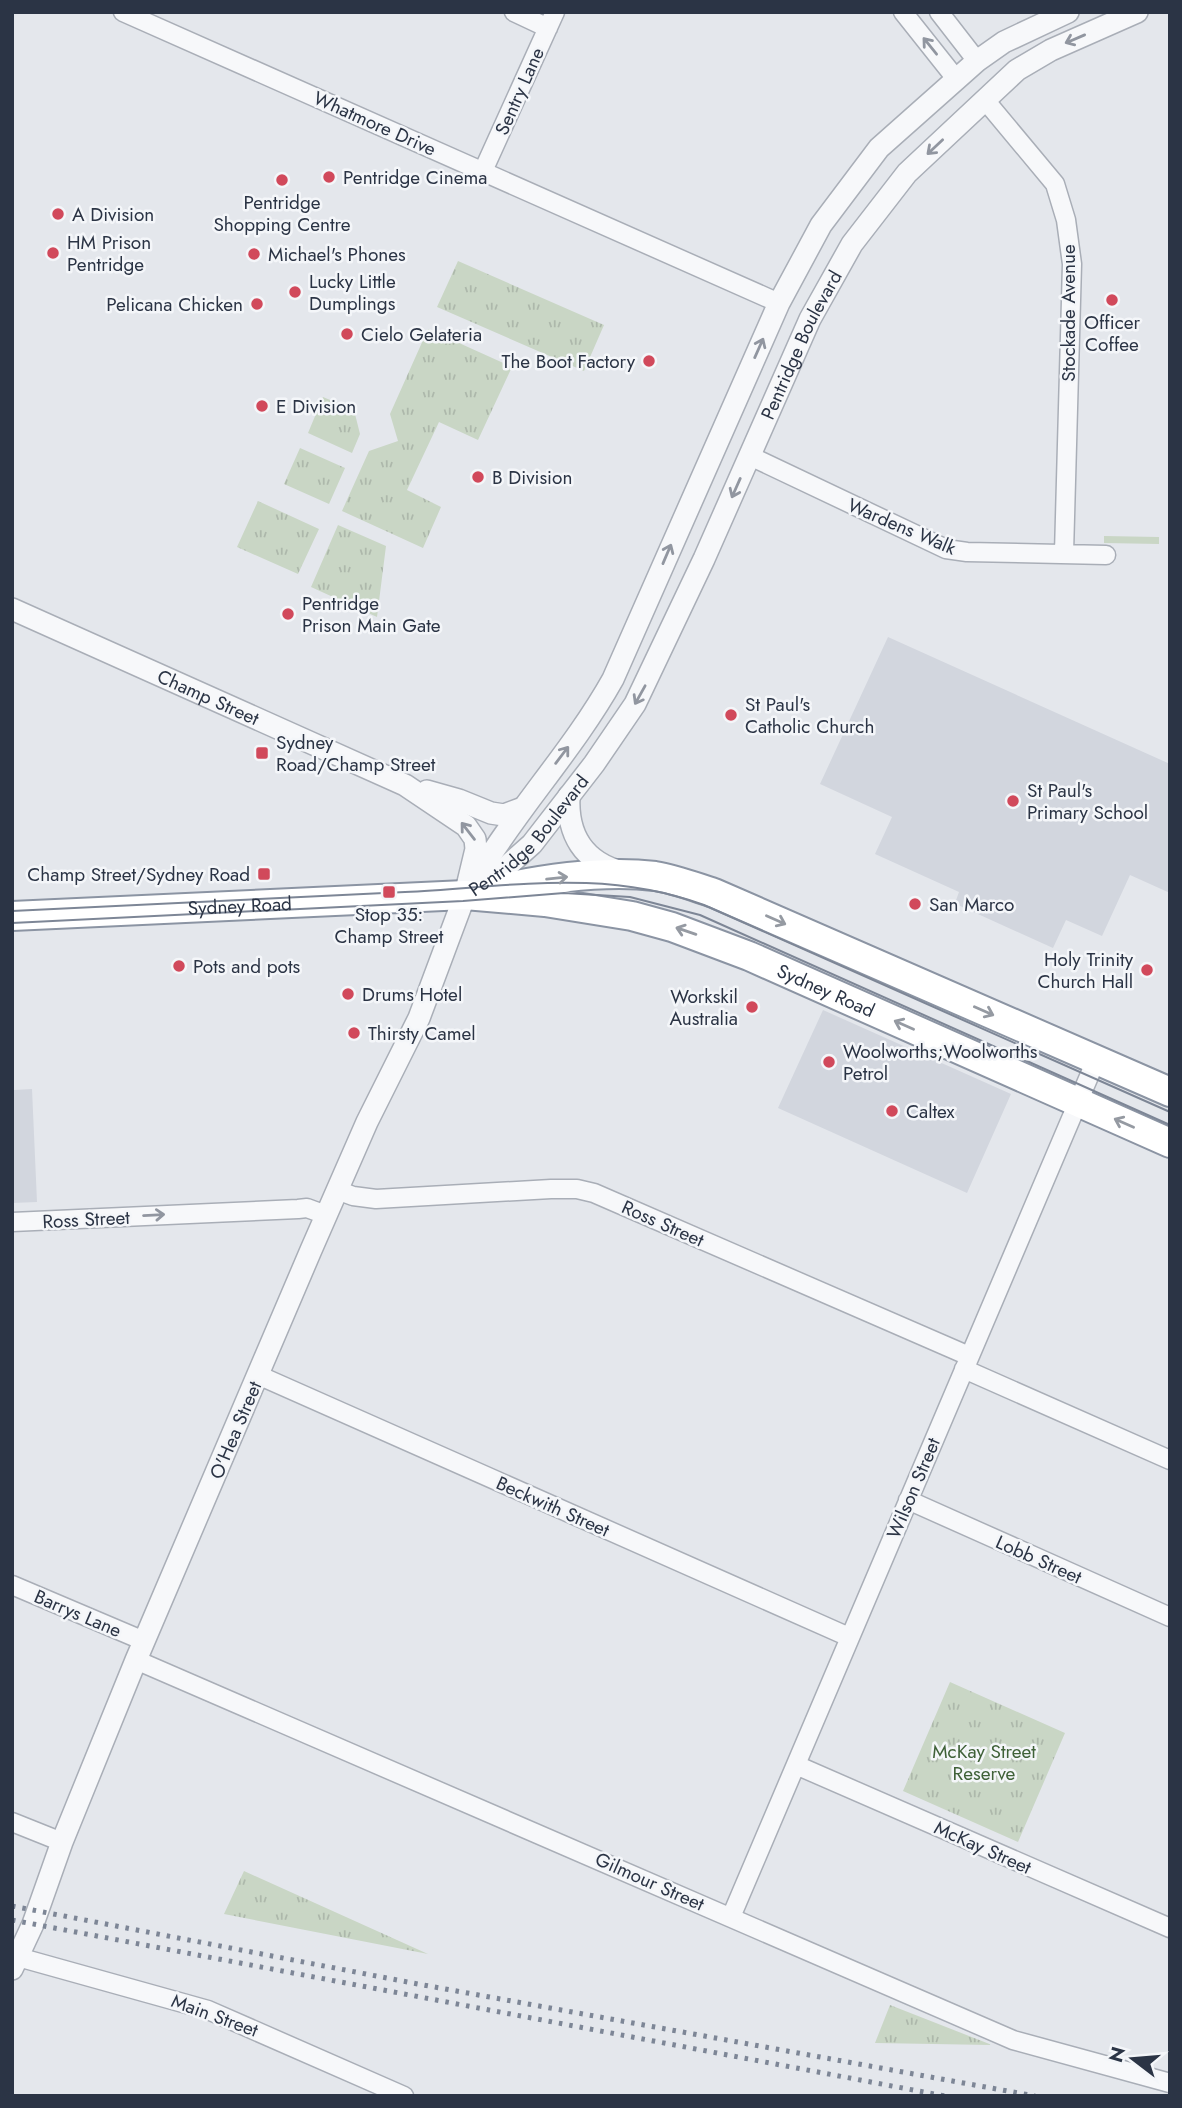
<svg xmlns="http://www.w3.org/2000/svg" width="1182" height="2108" font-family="Jost,sans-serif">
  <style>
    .built { fill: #d2d6de }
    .green { fill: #c9d6c5 }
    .park { fill: url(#park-tufts) }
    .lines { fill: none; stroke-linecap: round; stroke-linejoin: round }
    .minor-casing { stroke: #a9aeb7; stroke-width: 21 }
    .tertiary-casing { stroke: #a9aeb7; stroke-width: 24 }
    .trunk-casing { stroke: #8b94a3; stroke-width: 32 }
    .minor { stroke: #f7f8fa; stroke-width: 18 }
    .tertiary { stroke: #f7f8fa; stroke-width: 21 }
    .trunk { stroke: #fff; stroke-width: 28 }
    .tram { stroke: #7d8696; stroke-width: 2 }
    .rail { stroke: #7d8696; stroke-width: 5; stroke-dasharray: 3.5 7; stroke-linecap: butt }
    .oneway { stroke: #9196a0 }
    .oneway2 { stroke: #959aa2 }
    .poi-dot { fill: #d1495b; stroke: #f4f6f9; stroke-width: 2.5 }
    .labels { text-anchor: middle; stroke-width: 5; stroke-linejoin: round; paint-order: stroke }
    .street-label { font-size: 19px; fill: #2b3445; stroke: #f4f6f9 }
    .poi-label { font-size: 19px; fill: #2b3445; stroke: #f4f6f9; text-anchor: start }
    .park-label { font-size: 19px; fill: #3f6138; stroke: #f4f6f9 }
  </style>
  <defs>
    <pattern id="park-tufts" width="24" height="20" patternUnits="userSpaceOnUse" patternTransform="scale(1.75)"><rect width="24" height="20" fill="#c9d6c5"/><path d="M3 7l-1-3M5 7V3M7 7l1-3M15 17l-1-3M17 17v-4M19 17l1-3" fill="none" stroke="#adb8ab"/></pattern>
  </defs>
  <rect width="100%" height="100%" fill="#e4e7ec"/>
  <path class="built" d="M888,637L1170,764V893L1130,875L1102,936L1066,920L1053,948L958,905L955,903L959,892L875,854L892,817L820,784Z
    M823,1010L1011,1094L967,1193L778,1108Z
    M12,1064L14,1090L32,1089L37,1202L12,1203Z"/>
  <path class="green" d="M1104,536L1159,537V544L1104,543Z"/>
  <path class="park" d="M458,261L604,325L584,371L437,307Z
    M428,329L512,367L478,440L439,422L407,490L441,507L423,548L342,511L369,451L398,441L390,414Z
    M323,397L354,410L360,434L352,453L308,433Z
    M300,448L345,468L329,504L284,484Z
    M258,501L319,529L298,574L237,547Z
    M338,525L386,546L377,617L311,587Z
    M950,1682L1065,1733L1018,1842L903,1791Z
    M244,1871L428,1954L224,1914Z
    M890,2005L992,2045L875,2043Z"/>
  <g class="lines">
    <defs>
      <path id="minor" d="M123,12L779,303
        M514,12L548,28
        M903,12L957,80
        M939,12L977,61
        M985,100L1055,184L1066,220L1072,264L1064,553
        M483,171L555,12
        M750,456L946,549L967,552L1106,555
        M337,1190L353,1196L376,1199L551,1189H577L594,1193L969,1356
        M12,1222L298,1209L307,1208L326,1215
        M964,1369L1170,1460
        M258,1375L849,1637
        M908,1500L1170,1617
        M12,1585L144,1641
        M136,1660L1013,2040L1170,2083
        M796,1765L1170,1928
        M12,1822L62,1842
        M731,1917L1096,1060
        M18,1957L208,2010L404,2096"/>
      <g id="tertiary">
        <path id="s1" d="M12,609L405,785L466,826L475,839L476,849L465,895L419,1018L367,1122L311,1250L136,1660L62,1842L33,1924L12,1969"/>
        <path d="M427,791L459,800L491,813L504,815L520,809"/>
        <path d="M569,796C567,834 583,862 622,872"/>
        <path d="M476,878C517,809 574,749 613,679L779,303L821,225L879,148L977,61L1004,42L1068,12"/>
        <path id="s2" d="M465,895L505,868L532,844L594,764L635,704L704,559L810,319L852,244L907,173L1017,70L1051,50L1137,12"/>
      </g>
      <g id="trunk">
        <path d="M497,889C548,878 603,870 655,876C675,879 695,887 714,893L1170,1092"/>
        <path id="s3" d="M12,916L465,895L545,902L632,916L672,927L749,956L1170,1143"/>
      </g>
    </defs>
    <use href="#minor" class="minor-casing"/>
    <use href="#tertiary" class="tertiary-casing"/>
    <use href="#trunk" class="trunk-casing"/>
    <use href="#minor" class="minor"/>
    <use href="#tertiary" class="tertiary"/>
    <use href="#trunk" class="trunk"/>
    <path class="tram" d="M12,911C143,904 274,898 405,892C510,887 602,868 704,905L1170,1112
      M12,923L463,901L564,893L630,897L700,915L1170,1125"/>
    <path class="rail" d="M12,1906L418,1984L1035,2096
      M12,1920L945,2096"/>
  </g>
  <defs><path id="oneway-shaft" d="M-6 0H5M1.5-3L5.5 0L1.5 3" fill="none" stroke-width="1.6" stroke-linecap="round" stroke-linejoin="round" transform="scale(1.75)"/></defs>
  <g class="oneway">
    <use href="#oneway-shaft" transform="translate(1075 39) rotate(157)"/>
    <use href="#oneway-shaft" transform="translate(930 46) rotate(-129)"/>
    <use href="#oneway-shaft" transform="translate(935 147) rotate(137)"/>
    <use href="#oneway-shaft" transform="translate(759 348) rotate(-66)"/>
    <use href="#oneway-shaft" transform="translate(736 488) rotate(114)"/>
    <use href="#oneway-shaft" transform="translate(667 554) rotate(-67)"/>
    <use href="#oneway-shaft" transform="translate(640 695) rotate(119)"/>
    <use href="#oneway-shaft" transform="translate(562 755) rotate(-53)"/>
    <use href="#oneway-shaft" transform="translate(468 831) rotate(-128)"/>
    <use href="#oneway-shaft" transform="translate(154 1215) rotate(-3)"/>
  </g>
  <g class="oneway2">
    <use href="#oneway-shaft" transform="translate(557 878) rotate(-6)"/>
    <use href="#oneway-shaft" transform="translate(776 920) rotate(24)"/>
    <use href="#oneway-shaft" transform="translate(686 931) rotate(-161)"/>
    <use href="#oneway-shaft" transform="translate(984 1011) rotate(24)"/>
    <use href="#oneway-shaft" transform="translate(904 1025) rotate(-156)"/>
    <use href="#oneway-shaft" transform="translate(1124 1123) rotate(-156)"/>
  </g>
  <g class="poi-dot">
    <circle cx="329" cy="177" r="7"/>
    <circle cx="282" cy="180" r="7"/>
    <circle cx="58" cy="214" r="7"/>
    <circle cx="53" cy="253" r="7"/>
    <circle cx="254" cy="254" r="7"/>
    <circle cx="295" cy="292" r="7"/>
    <circle cx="1112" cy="300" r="7"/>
    <circle cx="257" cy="304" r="7"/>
    <circle cx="347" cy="334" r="7"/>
    <circle cx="649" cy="361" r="7"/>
    <circle cx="262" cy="406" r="7"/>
    <circle cx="478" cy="477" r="7"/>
    <circle cx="288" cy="614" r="7"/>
    <circle cx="731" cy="715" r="7"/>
    <rect x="255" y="746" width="14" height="14" rx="3.5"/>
    <circle cx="1013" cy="801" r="7"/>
    <rect x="257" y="867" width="14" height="14" rx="3.5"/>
    <rect x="382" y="885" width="14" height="14" rx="3.5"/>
    <circle cx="915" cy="904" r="7"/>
    <circle cx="179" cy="966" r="7"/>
    <circle cx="1147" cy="970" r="7"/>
    <circle cx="348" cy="994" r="7"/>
    <circle cx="752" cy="1007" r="7"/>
    <circle cx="354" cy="1033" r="7"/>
    <circle cx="829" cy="1062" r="7"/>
    <circle cx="892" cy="1111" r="7"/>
  </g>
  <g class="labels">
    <g class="street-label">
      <text transform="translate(519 91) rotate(-66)" y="7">Sentry Lane</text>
      <text transform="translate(375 123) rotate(24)" y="7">Whatmore Drive</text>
      <text transform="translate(1068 313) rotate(-90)" y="7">Stockade Avenue</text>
      <text dy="7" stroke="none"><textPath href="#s2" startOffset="654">Pentridge Boulevard</textPath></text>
      <text transform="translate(902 526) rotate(23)" y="7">Wardens Walk</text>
      <text dy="7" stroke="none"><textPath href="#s1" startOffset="215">Champ Street</textPath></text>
      <text dy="7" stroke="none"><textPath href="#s2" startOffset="88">Pentridge Boulevard</textPath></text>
      <text dy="7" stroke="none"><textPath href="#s3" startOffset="228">Sydney Road</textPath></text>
      <text dy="7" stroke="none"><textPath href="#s3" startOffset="830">Sydney Road</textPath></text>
      <text transform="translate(86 1219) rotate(-3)" y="7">Ross Street</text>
      <text transform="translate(663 1223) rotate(24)" y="7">Ross Street</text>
      <text transform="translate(235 1430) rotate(-67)" y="7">O'Hea Street</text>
      <text transform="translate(913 1488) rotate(-67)" y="7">Wilson Street</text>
      <text transform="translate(553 1506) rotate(24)" y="7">Beckwith Street</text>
      <text transform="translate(1039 1559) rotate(24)" y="7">Lobb Street</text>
      <text transform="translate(78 1613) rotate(23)" y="7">Barrys Lane</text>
      <text transform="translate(983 1847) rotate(24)" y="7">McKay Street</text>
      <text transform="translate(650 1881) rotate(24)" y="7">Gilmour Street</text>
      <text transform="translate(215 2015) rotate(20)" y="7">Main Street</text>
    </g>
    <g class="poi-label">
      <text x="343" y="184">Pentridge Cinema</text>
      <text x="282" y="209" text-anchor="middle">Pentridge<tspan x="282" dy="22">Shopping Centre</tspan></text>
      <text x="72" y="221">A Division</text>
      <text x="67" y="249">HM Prison<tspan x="67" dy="22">Pentridge</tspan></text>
      <text x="268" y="261">Michael's Phones</text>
      <text x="309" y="288">Lucky Little<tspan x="309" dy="22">Dumplings</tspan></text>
      <text x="243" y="311" text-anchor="end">Pelicana Chicken</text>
      <text x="1112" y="329" text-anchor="middle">Officer<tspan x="1112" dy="22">Coffee</tspan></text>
      <text x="361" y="341">Cielo Gelateria</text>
      <text x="635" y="368" text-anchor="end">The Boot Factory</text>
      <text x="276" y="413">E Division</text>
      <text x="492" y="484">B Division</text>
      <text x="302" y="610">Pentridge<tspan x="302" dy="22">Prison Main Gate</tspan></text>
      <text x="745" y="711">St Paul's<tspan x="745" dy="22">Catholic Church</tspan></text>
      <text x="276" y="749">Sydney<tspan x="276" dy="22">Road/Champ Street</tspan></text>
      <text x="1027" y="797">St Paul's<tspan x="1027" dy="22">Primary School</tspan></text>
      <text x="250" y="881" text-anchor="end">Champ Street/Sydney Road</text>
      <text x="929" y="911">San Marco</text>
      <text x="389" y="921" text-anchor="middle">Stop 35:<tspan x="389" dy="22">Champ Street</tspan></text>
      <text x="1133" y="966" text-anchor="end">Holy Trinity<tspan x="1133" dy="22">Church Hall</tspan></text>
      <text x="193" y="973">Pots and pots</text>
      <text x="362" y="1001">Drums Hotel</text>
      <text x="738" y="1003" text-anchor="end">Workskil<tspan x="738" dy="22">Australia</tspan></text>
      <text x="368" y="1040">Thirsty Camel</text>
      <text x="843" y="1058">Woolworths;Woolworths<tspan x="843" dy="22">Petrol</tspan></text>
      <text x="906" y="1118">Caltex</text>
    </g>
    <g class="park-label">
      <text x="984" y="1758">McKay Street<tspan x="984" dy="22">Reserve</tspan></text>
    </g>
  </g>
  <rect width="1182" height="2108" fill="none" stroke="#2b3445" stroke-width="28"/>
  <g transform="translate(1133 2059) rotate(286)" stroke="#f4f6f9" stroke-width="5" paint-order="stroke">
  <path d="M0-5L12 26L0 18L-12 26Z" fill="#2b3445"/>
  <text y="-10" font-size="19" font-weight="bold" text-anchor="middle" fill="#2b3445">N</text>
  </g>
</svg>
